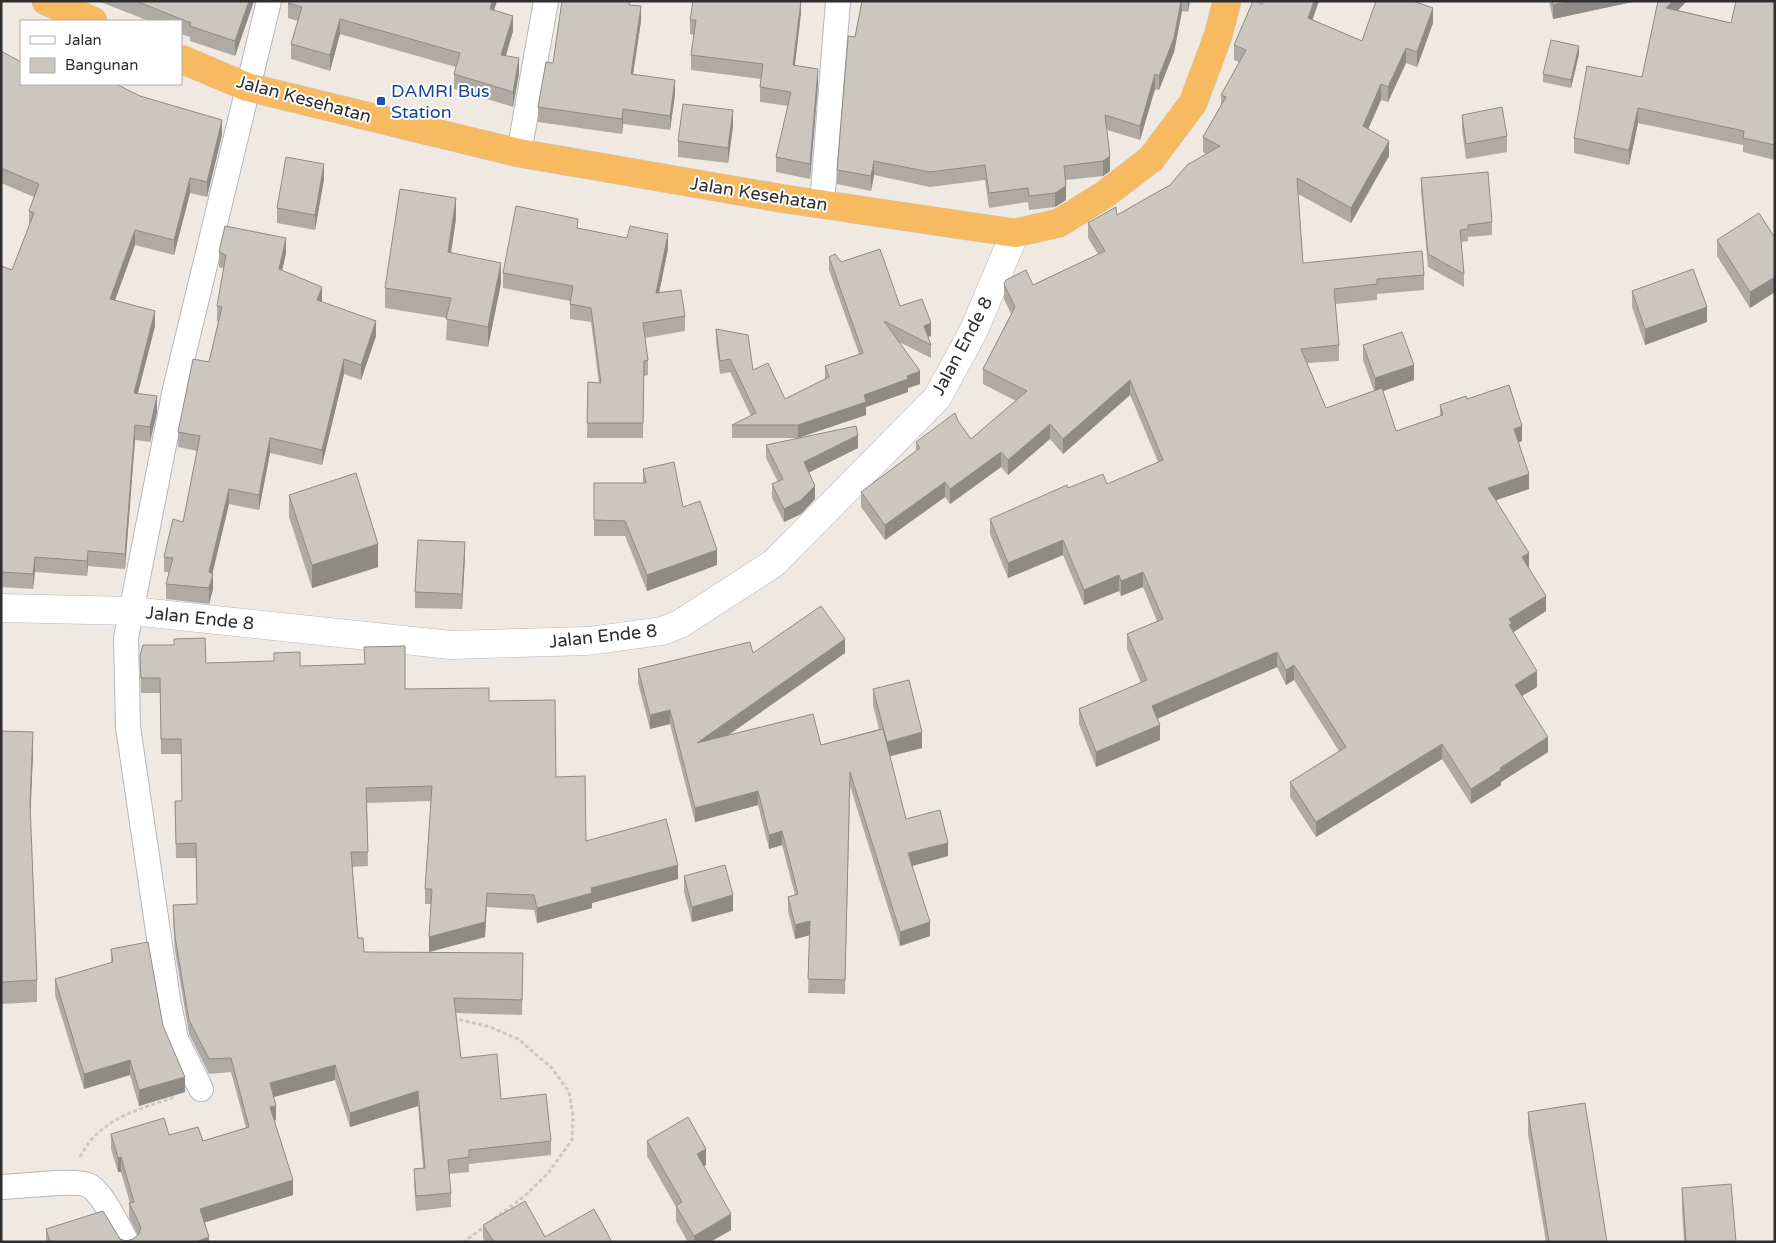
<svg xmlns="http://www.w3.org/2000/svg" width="1776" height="1243" font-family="'Varela Round',sans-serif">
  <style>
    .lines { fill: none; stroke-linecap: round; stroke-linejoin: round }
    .minor-casing { stroke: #b4b7c1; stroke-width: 26 }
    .tertiary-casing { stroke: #b4b7c1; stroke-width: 29 }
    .trunk-casing { stroke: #c9c9c9; stroke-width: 29 }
    .path { stroke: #c9c9c9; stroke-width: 3; stroke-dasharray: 4 2.5; stroke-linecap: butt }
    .minor { stroke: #fff; stroke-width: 24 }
    .tertiary { stroke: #fff; stroke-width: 28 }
    .trunk { stroke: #f8ba60; stroke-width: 28 }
    .wall { fill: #afaba4 }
    .shaded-wall { fill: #8e8b86 }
    .building { fill: #cbc7bf; stroke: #8e8b86 }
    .transit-dot { fill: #1a4fb4; stroke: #fff; stroke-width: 2 }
    .labels { text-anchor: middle; stroke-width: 4; stroke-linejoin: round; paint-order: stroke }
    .transit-label { font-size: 18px; fill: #164399; stroke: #fff; text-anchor: start }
    .street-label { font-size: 18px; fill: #2e2e2e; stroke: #fff }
  </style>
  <rect width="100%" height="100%" fill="#efe9e1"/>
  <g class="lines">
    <defs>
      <path id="minor" d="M519,153L546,1
        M822,204L838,1
        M201,1089L176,1039L168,999L128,727L126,638L175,389L269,1
        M1,1187C20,1187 77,1178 90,1186C104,1195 118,1227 127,1242"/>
      <path id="tertiary" d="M1,608L132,611L451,645L588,641L662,631L680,624L774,563L937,398L974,330L1015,233"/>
      <path id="trunk" d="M46,1L93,21
        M181,59L247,87L519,153L779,198L1015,233L1059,223L1104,195L1151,159L1193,103L1218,36L1227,1"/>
    </defs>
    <use href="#minor" class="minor-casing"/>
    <use href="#tertiary" class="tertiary-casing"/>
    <use href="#trunk" class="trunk-casing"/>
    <path class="path" d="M453,1018L490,1027L518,1039L552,1068L569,1092L573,1116L572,1140L549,1172L527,1194L464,1242
      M80,1157C100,1118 137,1110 175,1097"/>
    <use href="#minor" class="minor"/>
    <use href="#tertiary" class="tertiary"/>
    <use href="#trunk" class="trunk"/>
  </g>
  <path class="wall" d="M98,1H254L235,56L190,41V37L181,34V21H149Z
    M801,1V13L795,65L818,84L810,179L776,172V157L788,106L760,102V87L761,79L691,70V55L694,35L690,34V20Z
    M862,1H1190L1188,12L1182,11L1174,52L1159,90L1155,89L1140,140L1107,130L1110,171L1103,176L1066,180V200L1055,207L1029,210L1028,202L989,208L985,180L930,187L874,175L871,191L837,184V170L855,37Z
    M1549,1H1637L1553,19Z
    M1658,1H1687L1678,10L1731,23L1775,1V160L1743,152V145L1638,123L1629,165L1574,153V138L1642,77Z
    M288,3L494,10L513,31L506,56L519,73L513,107L454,89V74L456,67L340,34L330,71L291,59V44L298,21L288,18Z
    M1262,4L1313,20L1362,41L1433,23L1417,67L1406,63L1388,102L1381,100L1368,129L1389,156L1351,223L1298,194L1303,263L1424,275V290L1377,294V300L1335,304L1339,345V361L1307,363L1326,408L1374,391L1363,360V345L1414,380L1383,391L1396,431L1440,416V405L1467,399L1522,441L1519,442L1529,489L1496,500L1529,568L1546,611L1513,632L1537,687L1522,696L1548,752L1501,782V785L1471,804L1442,759L1316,837L1290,797V782L1339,751L1294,680L1286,685L1277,667L1157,719L1160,740L1096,767L1079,724V709L1141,683L1127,649V634L1157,621L1143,587L1121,596L1119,591L1084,605L1063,555L1008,578L990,534V519L1068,488L1107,484L1158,462L1130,395L1063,454L1050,439L1008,475L1001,467L950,504L945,497L885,540L861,507V492L916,452V442L958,421L971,439L1016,401L983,384V369L1011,314L1004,299V284L1033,285L1098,254L1088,238V223L1117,215L1170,185L1206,154L1203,152V137L1221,105V95L1239,62L1234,60V45Z
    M631,5L641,21L633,74L675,94L670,130L623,124L622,134L538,122V107L553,63Z
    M1,51L21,84L140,96L222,135L207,197L190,193L174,255L135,245L115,300L155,326L138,393L157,412L150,442L135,440L125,569L88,566L87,576L35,572L33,589L1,587V266L12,270L29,226V211L34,197L1,183Z
    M1579,54L1571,88L1543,82V74Z
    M1462,115L1507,136V152L1466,159L1462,130Z
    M733,126L728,163L678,157V141Z
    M1421,178L1492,222V235L1468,237V241L1461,242L1464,274V287L1428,267L1421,190Z
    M324,179L315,230L277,223V208Z
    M456,218L451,253L501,283L488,347L446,340L447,318L385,308V288Z
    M578,228L668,249L659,292L685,316V331L645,338L648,360V375L644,376L643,438H587L588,382L599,383L591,322L570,319V301L503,288V273Z
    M1775,238V292L1750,308L1717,256V240Z
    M219,252L286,253L282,271L322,302L376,336L361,380L344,374L322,465L270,453L259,510L229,504L212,573L213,589L209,604L166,599V584L169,572H164V557L183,522L197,451L178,447V432L209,362L218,322L217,321V306L224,269L219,267Z
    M829,257L841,262L900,306L931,336L928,337L931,345V358L899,342L920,384L908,388V392L866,407V415L798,438H732V425L751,416L730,372L720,374L716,342V329L753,370L785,399L825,379V366L859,354L829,270Z
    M1632,291L1707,322L1645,345L1632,307Z
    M766,445L858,448L809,472L815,499L801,514L784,522L772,498V484L778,482L766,458Z
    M643,469L683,507L717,565L647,591L625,536H594V520L643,483Z
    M289,495L378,567L312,588L289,517Z
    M465,557L462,609L415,608V592Z
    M753,653H845L727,736L821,745L879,729L873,705V689L922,748L890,756L906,819L948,856L912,866L930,936L900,946L850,786L845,994L808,993L810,935L795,939L788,911V897L795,895L782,845L769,849L758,805L695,822L670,724L650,729L638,683V669Z
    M140,656L206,663L300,666L405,689L489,701L556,777L586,841L678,879L592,903V908L537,923L534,910L487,907L485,937L429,952L431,904H425V889L431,801L367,803L368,866L352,867L358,938L364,952L523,953L522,1015L456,1013L461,1058L501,1099L551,1141V1155L469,1164V1172L449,1174L451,1193V1207L416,1211L414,1184V1169L423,1168L418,1106L350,1127L335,1080L274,1097L276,1120L274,1121L293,1195L205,1222L209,1242H46V1229L120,1239L126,1241L133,1239L138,1235L129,1218V1203H130L121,1172H118L111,1149V1134L169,1135L203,1141L246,1128L231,1072L209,1074L189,1034L175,951L173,920V905L197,904L196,858H176L175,801H182L181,754H161L160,693H141Z
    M1,731L33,754L30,815L37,980V1002L1,1004Z
    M684,876L733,911L692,922L684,892Z
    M111,949L163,1026L185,1092L139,1106L130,1075L84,1089L55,995V979L111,963Z
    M1528,1112L1607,1242H1546L1528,1134Z
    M647,1141L706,1165L704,1166L731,1230L710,1242H688L676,1221V1207L647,1156Z
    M1682,1188L1736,1242H1684L1682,1211Z
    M483,1225L545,1237L612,1242H485L483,1238Z"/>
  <path class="shaded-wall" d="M249,1H254L235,56V41Z
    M492,1H497L490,24V9Z
    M801,1V13L793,80V65Z
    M1181,1H1182V11L1174,52L1159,90V76Z
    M1188,1H1190L1188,12Z
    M1314,1H1319L1308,33V18Z
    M1569,1H1637L1553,19V5Z
    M1673,1H1687L1666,22V8Z
    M641,6V21L631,88V74Z
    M1433,8V23L1417,67V52Z
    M513,16V31L501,71V55Z
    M340,19V34L330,71V55Z
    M1579,46V54L1571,88V80Z
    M1406,48V63L1388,102V87Z
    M519,58V73L513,107V92Z
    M818,69V84L810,179V164Z
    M1155,74V89L1140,140V126Z
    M675,80V94L670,130V116Z
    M1381,84V100L1363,141V126Z
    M1638,108V123L1629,165V150Z
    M623,109V124L622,134V119Z
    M733,110V126L728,163V148Z
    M222,120V135L207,197V182Z
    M1389,141V156L1351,223V208Z
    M1110,156V171L1103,176V161Z
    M874,161V175L871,191V176Z
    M324,164V179L315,230V215Z
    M190,178V193L174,255V240Z
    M1066,186V200L1055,207V193Z
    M456,198V218L448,273V252Z
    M135,230V245L110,314V299Z
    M668,234V249L656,308V293Z
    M286,238V253L279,284V269Z
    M501,263V283L488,347V327Z
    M1775,277V292L1750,308V292Z
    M322,287V302L317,300Z
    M1707,307V322L1645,345V329Z
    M155,311V326L134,408V393Z
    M376,321V336L361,380V365Z
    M931,323V336L924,338V326Z
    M344,359V374L322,465V450Z
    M1414,365V380L1375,394V378Z
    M920,371V384L908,388V392L866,407V415L798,438V425L864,395L907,376Z
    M1130,380V395L1063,454V439Z
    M157,396V412L150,442V427Z
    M1050,424V439L1008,475V460Z
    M135,425V440L125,569V554Z
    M1522,426V441L1514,444V429Z
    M858,435V448L804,475V462Z
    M270,438V453L259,510V495Z
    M1001,452V467L950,504V489Z
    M1529,474V489L1488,503V488Z
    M945,482V497L885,540V525Z
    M815,486V499L801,514L784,522V509Z
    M229,489V504L209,588V572Z
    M1063,540V555L1008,578V563Z
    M465,542V557L462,609V594Z
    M378,544V567L312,588V565Z
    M717,550V565L647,591V575Z
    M88,551V566L87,576V561Z
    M1529,553V568L1522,557Z
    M35,557V572L33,589V574Z
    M1143,572V587L1121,596V581Z
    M213,574V589L209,604V588Z
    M1119,575V591L1084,605V590Z
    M1546,596V611L1512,633L1509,640V619Z
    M845,639V653L697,757V743Z
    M1277,652V667L1152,721V706Z
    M1294,665V680L1286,685V670Z
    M1537,671V687L1515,700V685Z
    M670,710V724L650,729V715Z
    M1160,725V740L1096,767V752Z
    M33,732V754L30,825V803Z
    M922,732V748L887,757V742Z
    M1548,737V752L1501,782V785L1471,804V789L1500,768Z
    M1442,744V759L1316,837V822Z
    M758,791V805L695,822V808Z
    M782,831V845L769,849V835Z
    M948,843V856L908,867V853Z
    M678,865V879L592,903V908L537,923V908L591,888Z
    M487,893L485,937L429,952V937Z
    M733,895V911L692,922V907Z
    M810,921V935L795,939V925Z
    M930,922V936L900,946V932Z
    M130,1060V1075L84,1089V1074Z
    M335,1065V1080L270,1098V1083Z
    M185,1077V1092L139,1106V1090Z
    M418,1091V1106L350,1127V1113Z
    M276,1106V1120L270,1122V1107Z
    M706,1149V1165L697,1170V1154Z
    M121,1157V1172H118V1158Z
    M293,1180V1195L200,1224V1209Z
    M731,1214V1230L710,1242H694V1236Z
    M209,1237V1242H195Z"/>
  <path class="building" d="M136,1H249L235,41L190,26L191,23Z
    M289,1H492L490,9L513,16L501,55L519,58L513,92L454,74L460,53L340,19L330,55L291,44L302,7L288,3Z
    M562,1H630L629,5L641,6L631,74L675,80L670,116L623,109L622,119L538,107L546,62L553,63Z
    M693,1H801L793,65L818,69L810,164L776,157L791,92L760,87L763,64L691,55L696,20H690Z
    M862,1H1181L1174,38L1159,76L1155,74L1140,126L1105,115L1110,156L1103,161L1064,166L1066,186L1055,193L1029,196L1028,188L989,193L985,165L930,172L874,161L871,176L837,170L848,39V36L855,37Z
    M1253,1H1256L1262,4L1263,1H1314L1308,18L1362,41L1376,1H1413L1433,8L1417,52L1406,48L1388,87L1381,84L1363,126L1389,141L1351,208L1297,178L1303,263L1422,251L1424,275L1377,279V284L1334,289L1339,345L1301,349L1326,408L1382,388L1396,431L1443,415L1440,405L1466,396L1467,399L1509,385L1522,426L1514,429L1529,474L1488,488L1529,553L1522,557L1546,596L1509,619L1512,623L1509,625L1537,671L1515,685L1548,737L1500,768L1501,770L1471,789L1442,744L1316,822L1290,782L1346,747L1294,665L1286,670L1277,652L1152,706L1160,725L1096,752L1079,709L1147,680L1127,634L1163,619L1143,572L1121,581L1119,575L1084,590L1063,540L1008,563L990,519L1067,485L1068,488L1103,474L1107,484L1163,460L1130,380L1063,439L1050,424L1008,460L1001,452L950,489L945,482L885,525L861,492L920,448L916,442L955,413L958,421L971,439L1027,391L983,369L1015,307L1004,284L1006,280L1026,270L1033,285L1105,251L1088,223L1116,207L1117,215L1170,185L1187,165L1220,146L1203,137L1226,97L1221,95L1246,50L1234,45Z
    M1553,1H1569L1553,5Z
    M1658,1H1673L1666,8L1731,23L1736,1H1775V145L1743,138L1744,131L1638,108L1629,150L1574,138L1587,66L1642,77Z
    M1551,40L1579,46L1571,80L1543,74Z
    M1,51L21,62V84H116L140,96L222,120L207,182L190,178L174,240L135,230L110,299L155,311L134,393L157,396L150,427L135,425L125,554L88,551L87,561L35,557L33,574L1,572V266L12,270L34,213L29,211L39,184L1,168Z
    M683,104L733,110L728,148L678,141Z
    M1502,107L1507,136L1466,144L1462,115Z
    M286,157L324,164L315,215L277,208Z
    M1488,172L1492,222L1468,225V229L1460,230L1464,274L1428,254L1421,178Z
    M400,189L456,198L448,252L501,263L488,327L446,319L451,298L385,288Z
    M516,206L578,219L577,228L627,238L630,226L668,234L656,293L681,290L685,316L643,323L648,360L644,361L643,423H587L588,382L601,383L591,308L570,304L573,286L503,273Z
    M1759,213L1775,238V277L1750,292L1717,240Z
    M225,226L286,238L279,269L322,287L317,300L376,321L361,365L344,359L322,450L270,438L259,495L229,489L209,572L213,574L209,588L166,584L173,558L164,557L173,519L183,522L200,436L178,432L193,359L209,362L222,307L217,306L226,255L219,252Z
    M880,249L900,306L922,299L931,323L924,326L931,345L884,321L920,371L907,376L908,379L864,395L866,402L798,425H732L756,413L730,359L720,361L716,329L748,335L753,370L768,363L785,399L829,377L825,366L863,353L829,257L835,254L841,262Z
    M1693,269L1707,307L1645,329L1632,291Z
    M1402,332L1414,365L1375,378L1363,345Z
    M856,426L858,435L804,462L815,486L801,500L784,509L772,484L783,479L766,445Z
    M674,462L683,507L700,501L717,550L647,575L625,521L594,520V483H646L643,469Z
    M356,473L378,544L312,565L289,495Z
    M418,540L465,542L462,594L415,592Z
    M821,606L845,639L697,743L813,714L821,745L883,729L906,819L940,810L948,843L908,853L930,922L900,932L850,772L845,980L808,979L810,921L795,925L788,897L798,894L782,831L769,835L758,791L695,808L670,710L650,715L638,669L750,642L753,653Z
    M205,638L206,663L274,661V653L300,652V666L365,664L364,647L405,646V689L489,688V701L555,700L556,777L585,776L586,841L666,819L678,865L591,888L592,893L537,908L534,895L487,893L485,922L429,937L432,889H425L432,786L366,788L368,852H351L358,938H363L364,952L523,953L522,1000L454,998L461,1058L497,1054L501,1099L546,1094L551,1141L469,1150V1157L448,1160L451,1193L416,1196L414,1169L425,1168L418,1091L350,1113L335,1065L270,1083L276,1106L270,1107L293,1180L200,1209L209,1237L195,1242H50L46,1229L103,1211L120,1239L126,1241L133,1239L139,1234L141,1227L129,1203L134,1202L121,1157L118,1158L111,1134L164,1118L169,1135L198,1127L203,1141L249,1127L231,1058L209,1059L189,1020L175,937L173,905L197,904L196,843L176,844L175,801H182L181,739H161L160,678H141L140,656L143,645H174V639Z
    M909,680L922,732L887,742L873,689Z
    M1,731L33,732L30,803L37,980L1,982Z
    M725,865L733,895L692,907L684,876Z
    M148,942L163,1026L185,1077L139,1090L130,1060L84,1074L55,979L113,962L111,949Z
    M1585,1103L1607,1242H1549L1528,1112Z
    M688,1117L706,1149L697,1154L731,1214L694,1236L676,1206L682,1202L647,1141Z
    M1731,1184L1736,1242H1686L1682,1188Z
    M525,1201L545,1237L594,1209L612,1242H494L483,1225Z"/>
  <rect class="transit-dot" x="376" y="96" width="10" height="10" rx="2.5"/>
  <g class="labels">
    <g class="transit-label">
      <text x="391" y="97">DAMRI Bus<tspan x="391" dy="21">Station</tspan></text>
    </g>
    <g class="street-label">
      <text transform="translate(304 99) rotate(15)" y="6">Jalan Kesehatan</text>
      <text transform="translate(759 194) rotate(9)" y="6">Jalan Kesehatan</text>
      <text transform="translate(962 346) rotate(-62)" y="6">Jalan Ende 8</text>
      <text transform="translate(200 618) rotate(6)" y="6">Jalan Ende 8</text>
      <text transform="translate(603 636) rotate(-6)" y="6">Jalan Ende 8</text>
    </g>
  </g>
  <rect width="1776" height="1243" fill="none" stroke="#2e2e2e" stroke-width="5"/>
  <rect x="20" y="20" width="162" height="65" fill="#ffffff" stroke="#ababab"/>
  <rect x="30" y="36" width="25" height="8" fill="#ffffff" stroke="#ababab"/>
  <text x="65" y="45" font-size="15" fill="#2e2e2e">Jalan</text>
  <rect x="30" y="58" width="25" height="15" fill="#cbc7bf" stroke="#ababab"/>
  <text x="65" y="70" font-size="15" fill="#2e2e2e">Bangunan</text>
</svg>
